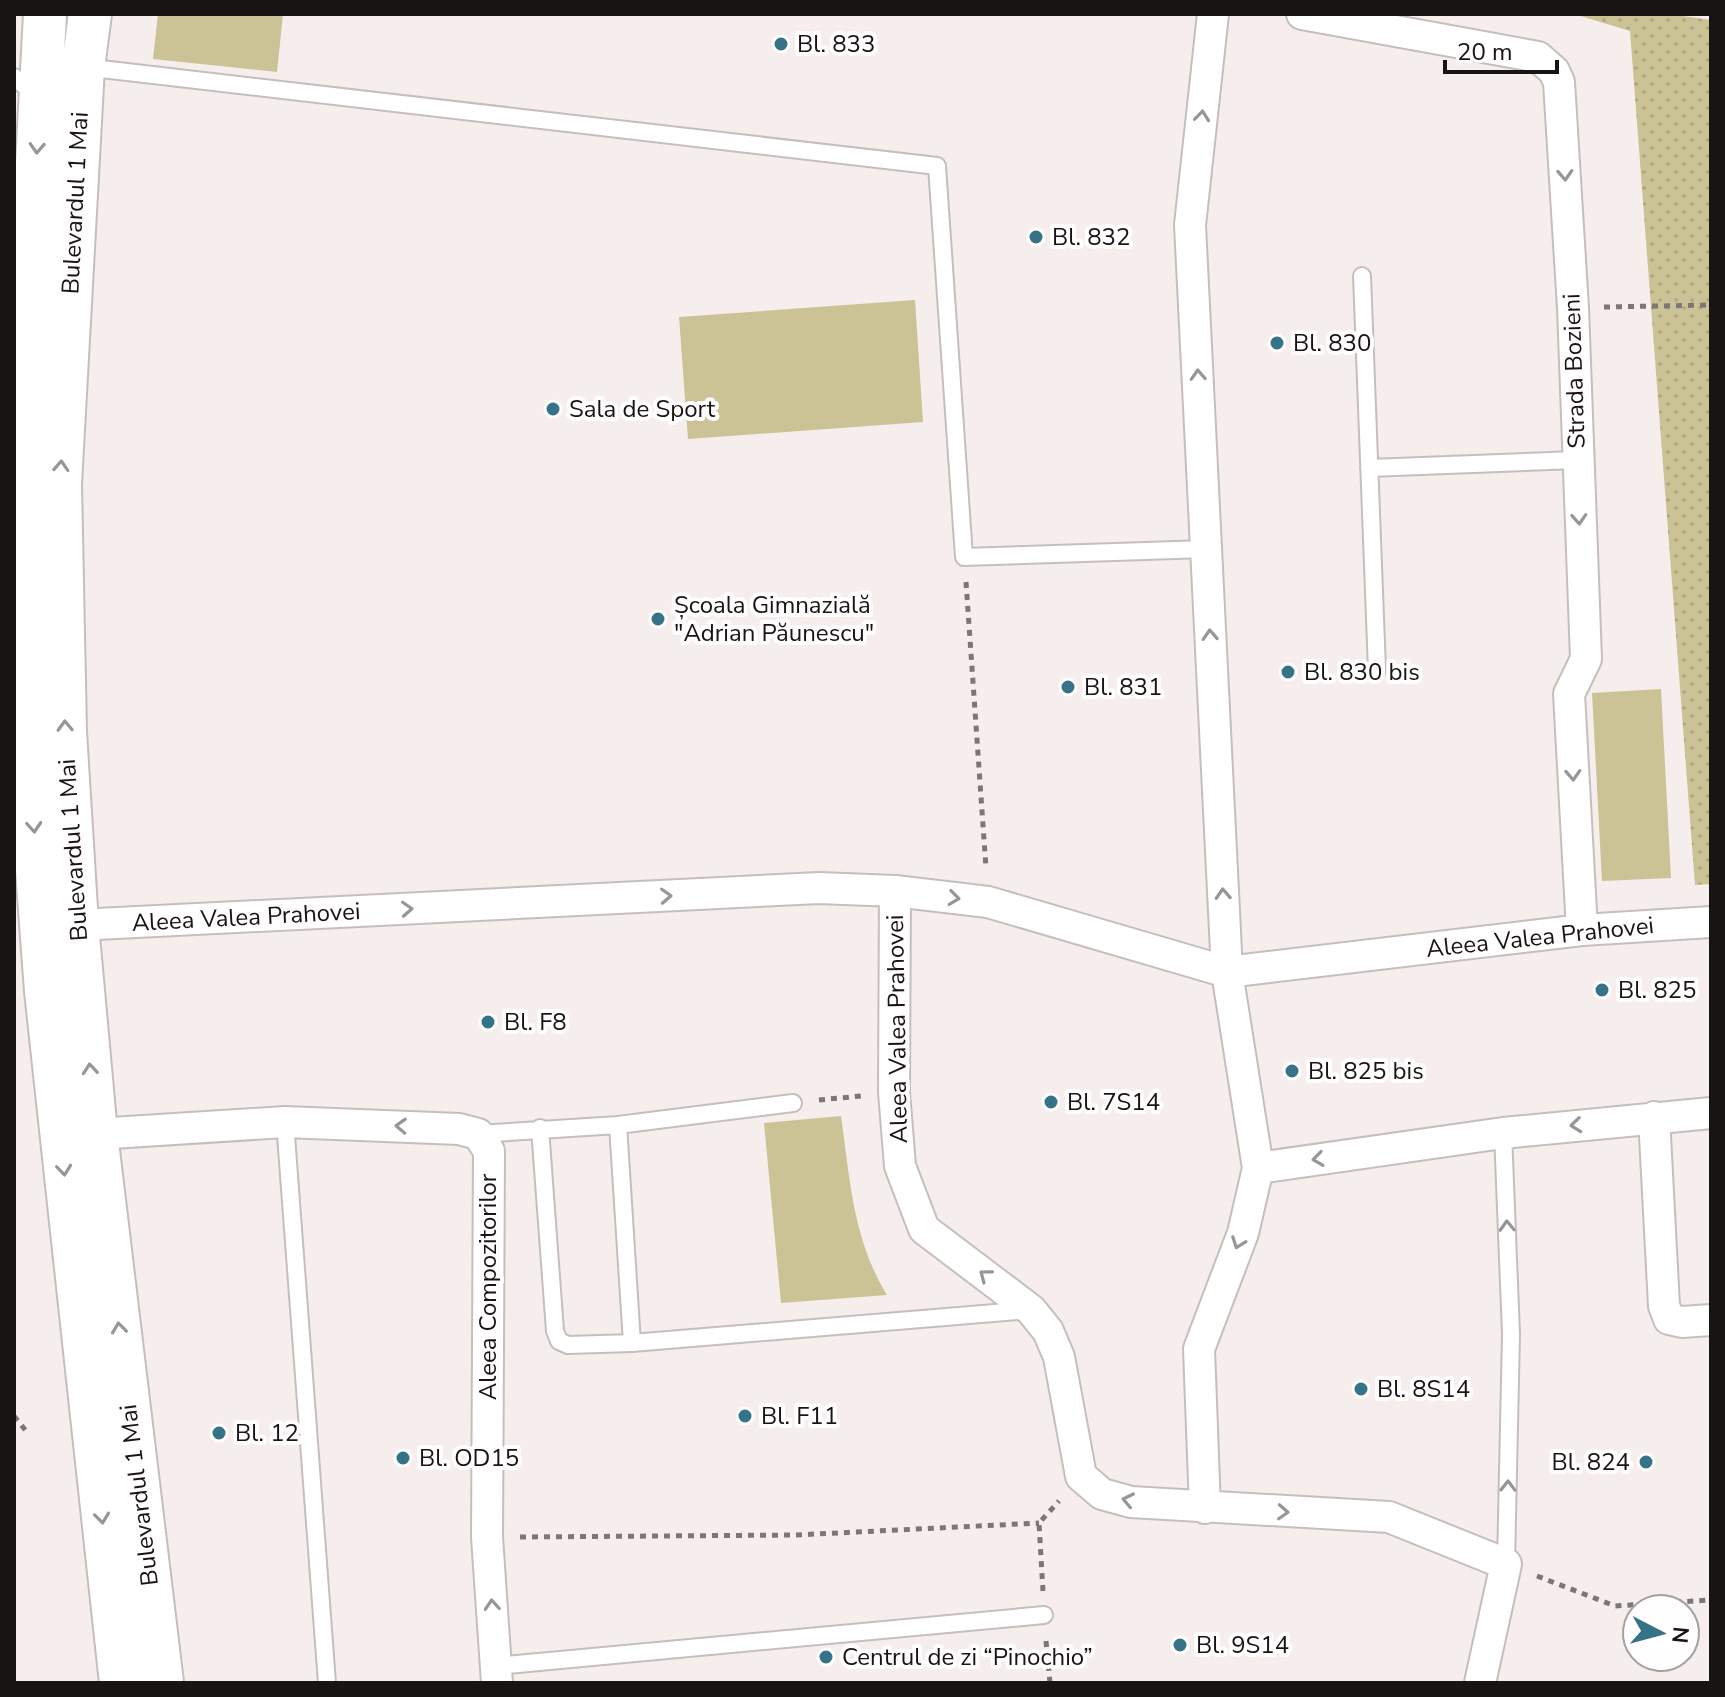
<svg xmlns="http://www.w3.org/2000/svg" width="1725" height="1697" font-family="'Nunito Sans',sans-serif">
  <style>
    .grass { fill: url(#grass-dots) }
    .park { fill: #cbc395 }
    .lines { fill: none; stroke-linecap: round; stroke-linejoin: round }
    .service-casing { stroke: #c6bebd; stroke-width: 20 }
    .minor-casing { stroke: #c6bebd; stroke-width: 34 }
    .secondary-casing { stroke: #c6bebd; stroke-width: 46 }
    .path { stroke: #7c7776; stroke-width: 5; stroke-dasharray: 6 6; stroke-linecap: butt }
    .service { stroke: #fff; stroke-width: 16 }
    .minor { stroke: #fff; stroke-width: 30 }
    .secondary { stroke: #fff; stroke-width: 42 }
    .oneway { stroke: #979595 }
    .poi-dot { fill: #357389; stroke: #fffdfd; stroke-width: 3 }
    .labels { text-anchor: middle; stroke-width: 8; stroke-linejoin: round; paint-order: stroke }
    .poi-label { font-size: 24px; fill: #171414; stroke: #fffdfd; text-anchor: start }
    .street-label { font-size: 24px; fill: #171414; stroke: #fffdfd }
  </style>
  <defs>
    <pattern id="grass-dots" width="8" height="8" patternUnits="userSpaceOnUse" patternTransform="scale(2)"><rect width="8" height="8" fill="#cbc395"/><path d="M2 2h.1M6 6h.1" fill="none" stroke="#aea780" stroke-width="1.8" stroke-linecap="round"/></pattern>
  </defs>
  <rect width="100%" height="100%" fill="#f6eeec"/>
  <path class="grass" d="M1574,14H1669L1711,20V884L1695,885L1630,31Z"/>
  <path class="park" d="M158,14H283L277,72L153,59Z
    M915,300L923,422L688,439L679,317Z
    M1661,689L1671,878L1602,881L1592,693Z
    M841,1116C850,1179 853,1240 887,1295L781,1303L764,1123Z"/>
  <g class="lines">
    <defs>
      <path id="service" d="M84,67L937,166L964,557L1206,549
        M14,77L37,96
        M1362,276L1377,670
        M1369,468L1576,460
        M285,1122L327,1683
        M618,1125L632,1343
        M540,1128L555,1331L559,1341L568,1345L632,1343L1029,1310
        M1503,1133L1511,1334L1506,1564
        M478,1134L618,1125L793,1103
        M496,1666L1044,1615"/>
      <path id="minor" d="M1302,14L1538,57L1554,71L1559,82L1573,308L1586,659L1569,694L1582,930
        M895,891L894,1092L900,1166L924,1229L1031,1310L1048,1331L1059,1357L1081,1476L1102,1494L1131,1502L1389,1517L1506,1564L1480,1683
        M77,925L819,888L895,891L988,902L1227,972L1582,930L1711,922
        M1654,1117L1664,1306L1669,1319L1682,1322L1711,1320
        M96,1134L285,1122L459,1129L478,1134L489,1151L487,1537L497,1683
        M1258,1168L1503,1133L1711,1113
        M1205,1508L1199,1349L1243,1233L1258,1168L1227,972L1190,225L1213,14"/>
      <path id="secondary" d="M45,14L28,331L24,507L27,735L46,991L121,1683
        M90,14L83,67L60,484L65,732L77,925L96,1134L162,1683"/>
    </defs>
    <use href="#service" class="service-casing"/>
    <use href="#minor" class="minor-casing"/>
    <use href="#secondary" class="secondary-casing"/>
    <path class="path" d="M1604,307L1711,305
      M966,582L986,868
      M819,1100L861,1096
      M14,1416L26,1431
      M520,1537L796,1535L1039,1523
      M1537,1576L1615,1606L1711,1600
      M1043,1591L1039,1523L1059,1501
      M1046,1641L1050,1683"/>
    <use href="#service" class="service"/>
    <use href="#minor" class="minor"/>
    <use href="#secondary" class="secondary"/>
  </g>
  <defs><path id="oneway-chevron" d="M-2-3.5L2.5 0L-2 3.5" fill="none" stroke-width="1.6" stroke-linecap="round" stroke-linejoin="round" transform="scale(2)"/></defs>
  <g class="oneway">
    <use href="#oneway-chevron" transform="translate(1202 116) rotate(-84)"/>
    <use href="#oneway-chevron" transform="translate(37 148) rotate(93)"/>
    <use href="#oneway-chevron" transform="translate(1565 175) rotate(87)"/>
    <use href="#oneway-chevron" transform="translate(1198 375) rotate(-93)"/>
    <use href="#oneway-chevron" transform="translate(61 466) rotate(-87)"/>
    <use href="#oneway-chevron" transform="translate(1579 519) rotate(87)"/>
    <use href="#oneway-chevron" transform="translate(1210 635) rotate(-93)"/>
    <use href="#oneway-chevron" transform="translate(65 726) rotate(-92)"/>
    <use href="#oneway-chevron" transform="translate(1573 775) rotate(87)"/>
    <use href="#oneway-chevron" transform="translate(34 827) rotate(86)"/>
    <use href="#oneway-chevron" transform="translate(1223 894) rotate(-93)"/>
    <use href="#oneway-chevron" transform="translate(666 896) rotate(-3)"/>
    <use href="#oneway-chevron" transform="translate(954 898) rotate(7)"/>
    <use href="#oneway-chevron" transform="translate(407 909) rotate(-3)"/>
    <use href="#oneway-chevron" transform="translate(90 1069) rotate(-95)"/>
    <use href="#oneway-chevron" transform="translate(1576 1125) rotate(174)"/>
    <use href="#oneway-chevron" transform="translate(401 1126) rotate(-178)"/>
    <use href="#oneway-chevron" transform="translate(1318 1159) rotate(172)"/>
    <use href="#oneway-chevron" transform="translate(64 1170) rotate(84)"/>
    <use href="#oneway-chevron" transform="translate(1507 1226) rotate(-92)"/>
    <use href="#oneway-chevron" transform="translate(1238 1243) rotate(110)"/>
    <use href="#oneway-chevron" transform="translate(985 1275) rotate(-143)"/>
    <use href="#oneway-chevron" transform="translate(119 1328) rotate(-97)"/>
    <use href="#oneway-chevron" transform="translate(1508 1486) rotate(-89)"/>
    <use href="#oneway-chevron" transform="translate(1128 1500) rotate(-168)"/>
    <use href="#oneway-chevron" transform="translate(1283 1512) rotate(3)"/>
    <use href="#oneway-chevron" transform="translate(102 1518) rotate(83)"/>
    <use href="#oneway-chevron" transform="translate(492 1605) rotate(-94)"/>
  </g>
  <g class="poi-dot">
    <circle cx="781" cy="44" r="8"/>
    <circle cx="1036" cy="237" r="8"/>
    <circle cx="1277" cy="343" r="8"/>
    <circle cx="553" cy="409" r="8"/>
    <circle cx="658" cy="619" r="8"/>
    <circle cx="1288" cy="672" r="8"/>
    <circle cx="1068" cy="687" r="8"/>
    <circle cx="1602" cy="990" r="8"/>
    <circle cx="488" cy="1022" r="8"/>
    <circle cx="1292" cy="1071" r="8"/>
    <circle cx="1051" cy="1102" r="8"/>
    <circle cx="1361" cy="1389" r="8"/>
    <circle cx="745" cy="1416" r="8"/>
    <circle cx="219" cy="1433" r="8"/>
    <circle cx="403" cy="1458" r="8"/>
    <circle cx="1646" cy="1462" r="8"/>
    <circle cx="1180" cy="1645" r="8"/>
    <circle cx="826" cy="1657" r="8"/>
  </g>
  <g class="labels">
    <g class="poi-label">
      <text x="797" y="52">Bl. 833</text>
      <text x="1052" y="245">Bl. 832</text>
      <text x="1293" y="351">Bl. 830</text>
      <text x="569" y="417">Sala de Sport</text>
      <text x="674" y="613">Școala Gimnazială<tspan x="674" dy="28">"Adrian Păunescu"</tspan></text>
      <text x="1304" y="680">Bl. 830 bis</text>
      <text x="1084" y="695">Bl. 831</text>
      <text x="1618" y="998">Bl. 825</text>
      <text x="504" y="1030">Bl. F8</text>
      <text x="1308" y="1079">Bl. 825 bis</text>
      <text x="1067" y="1110">Bl. 7S14</text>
      <text x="1377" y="1397">Bl. 8S14</text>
      <text x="761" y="1424">Bl. F11</text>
      <text x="235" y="1441">Bl. 12</text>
      <text x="419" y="1466">Bl. OD15</text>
      <text x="1630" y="1470" text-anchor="end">Bl. 824</text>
      <text x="1196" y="1653">Bl. 9S14</text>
      <text x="842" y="1665">Centrul de zi “Pinochio”</text>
    </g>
    <g class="street-label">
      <text transform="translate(75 203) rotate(-87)" y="8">Bulevardul 1 Mai</text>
      <text transform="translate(1574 371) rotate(-92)" y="8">Strada Bozieni</text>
      <text transform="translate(73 850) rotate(-94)" y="8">Bulevardul 1 Mai</text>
      <text transform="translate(246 917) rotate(-3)" y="8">Aleea Valea Prahovei</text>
      <text transform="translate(1540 937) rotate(-6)" y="8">Aleea Valea Prahovei</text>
      <text transform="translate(897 1029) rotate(-91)" y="8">Aleea Valea Prahovei</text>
      <text transform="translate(488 1287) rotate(-90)" y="8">Aleea Compozitorilor</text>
      <text transform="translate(139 1495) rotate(-97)" y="8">Bulevardul 1 Mai</text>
    </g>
  </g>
  <rect width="1725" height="1697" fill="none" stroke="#171414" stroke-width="32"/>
  <g transform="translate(1661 1633) rotate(96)"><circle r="38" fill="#fffdfd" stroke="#a2a0a0" stroke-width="2"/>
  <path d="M0-6L14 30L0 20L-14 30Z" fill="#357389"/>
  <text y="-12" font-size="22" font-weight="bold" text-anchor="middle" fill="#171414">N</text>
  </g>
  <path d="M1445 60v12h112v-12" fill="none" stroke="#171414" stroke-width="4"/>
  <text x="1457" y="60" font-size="24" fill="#171414" stroke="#fffdfd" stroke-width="6" paint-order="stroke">20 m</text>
</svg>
